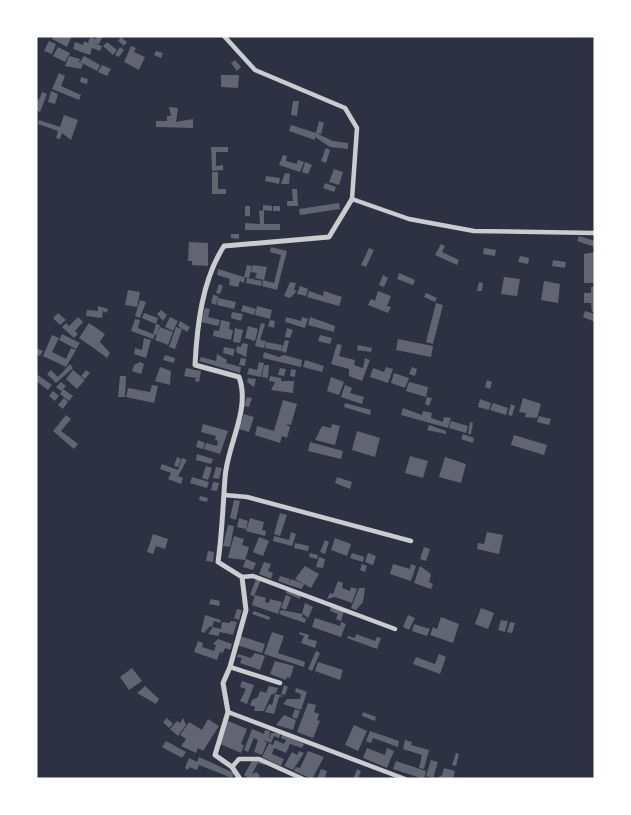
<svg xmlns="http://www.w3.org/2000/svg" width="631" height="815" font-family="Karla,sans-serif">
  <style>
    .building { fill: #626471 }
    .lines { fill: none; stroke-linecap: round; stroke-linejoin: round }
    .minor { stroke: #caccd0; stroke-width: 4.5 }
    .tertiary { stroke: #caccd0; stroke-width: 5 }
  </style>
  <rect width="100%" height="100%" fill="#2d3142"/>
  <path class="building" d="M54,36H72L67,47L52,39Z
    M97,36H103L99,44L94,43L102,46L100,51L92,48L90,55L73,49L75,42L83,45L84,41L88,43L90,37L96,39Z
    M121,37L127,42L124,46L118,41Z
    M49,41L56,44L52,54L44,51Z
    M107,42L117,50L113,55L103,46Z
    M131,46L136,48L134,52L145,57L139,70L124,62Z
    M58,47L70,53L65,62L53,56Z
    M120,47L124,50L119,57L115,55Z
    M156,51L163,53L161,58L154,55Z
    M69,56L80,59L79,62L83,64L81,69L65,66Z
    M84,56L100,65L97,71L80,62Z
    M235,60L241,67L237,71L231,63Z
    M102,65L111,69L107,76L98,72Z
    M59,73L65,76L61,86L81,95L79,100L52,89Z
    M221,75H239L238,88L221,87Z
    M81,77L88,79L87,84L80,82Z
    M51,91L58,94L55,104L48,102Z
    M42,92L47,94L40,112L36,110V98L39,100Z
    M293,101H299L297,116L291,115Z
    M169,107L178,108L176,122L193,119V128L156,127V121H167V116H171Z
    M64,115L78,120L71,140L62,133L60,139L56,138L58,131L38,124L39,120L60,127Z
    M319,121L324,123L321,134L316,133L333,141L348,143V149L330,147L315,137V140L289,131L291,125L316,133Z
    M211,147H228V152H216V166L223,165V170L212,171Z
    M326,148L330,150L326,163L321,161Z
    M283,155L287,156L286,161L297,164L298,160L304,162L300,172L279,165Z
    M305,162L312,165L308,174L302,172Z
    M334,169L343,172L339,185L329,182Z
    M212,172H218V189H226V194H212Z
    M285,173L290,174L289,184H281Z
    M266,176L280,178L279,184L265,181Z
    M325,183L336,187L334,192L323,188Z
    M292,189H297L298,206H287V201H293Z
    M339,203L340,209L300,215L299,209Z
    M263,205L272,206V211L263,210Z
    M245,206H250V216H245Z
    M273,206H280V211H273Z
    M264,210V224H280V230H245V223L260,224L259,211Z
    M231,234H239V239L231,238Z
    M579,236L595,241V247L577,241Z
    M189,242L208,243V266L192,265V261H188Z
    M441,244L445,246L442,252L459,260L457,265L435,255Z
    M271,247L287,251L277,290L262,286L263,280L274,283L281,255L270,252Z
    M369,248L374,250L366,267L361,265Z
    M484,248L496,250L495,256L483,254Z
    M595,252V283H584V254Z
    M520,256L529,258L528,264L518,262Z
    M553,260L566,262L565,268L552,266Z
    M247,265L252,266L249,278L245,277L244,283L240,281L238,287L229,285L230,279L217,275L218,269L244,277Z
    M253,265L267,267L264,280L255,278L257,273L251,272Z
    M399,273L415,280L413,285L397,279Z
    M383,275L388,278L384,287L379,285Z
    M504,277L520,279L517,296L501,294Z
    M247,278L262,281L261,286L246,283Z
    M544,281L560,284L558,303L541,300Z
    M290,282L296,283L294,290L297,291L290,298L284,296Z
    M479,282L483,283L482,291H477Z
    M219,284L223,286L220,294L216,293Z
    M300,286L308,289L306,296L297,294Z
    M595,286V312H592L591,303H584V293H591V287Z
    M128,290L140,292L137,307L125,305Z
    M309,291L323,296L324,291L342,297L339,306L307,297Z
    M378,291L391,296L387,306L391,307L388,313L368,305L371,299L375,301Z
    M426,293L437,298L435,302L424,297Z
    M213,295L218,296L216,305L211,303Z
    M218,298L236,302L234,309L217,305Z
    M140,300L146,302L140,318L135,316Z
    M436,303L443,305L433,344L426,342Z
    M243,305L256,309L254,315L241,311Z
    M98,306L108,309L107,313L103,311L102,318L86,316L87,310L98,311Z
    M257,306L272,310L270,319L255,315Z
    M205,308L210,309L208,317L220,320L218,326L201,322Z
    M161,310L167,315L163,321L157,314Z
    M585,311L595,314V322L583,317Z
    M232,312L243,314L241,321L231,318Z
    M58,313L66,320L60,325L53,318Z
    M144,313L158,318L156,324L142,318Z
    M78,317L83,322L75,331L78,334L74,338L62,327L66,323L69,326Z
    M170,317L178,321L173,331L165,327Z
    M286,317L301,321L302,317L308,319L305,328L285,322Z
    M310,317L335,326L334,332L308,325Z
    M135,319L140,320L138,328L155,335L153,339L131,331Z
    M221,320L230,322L229,329L233,330L231,340L213,336L214,330L219,331Z
    M270,320L275,321L274,328L268,326Z
    M180,321L190,327L187,332L178,326Z
    M89,323L105,334L95,349L79,338Z
    M261,323L265,324L260,340L266,341L264,348L255,346Z
    M156,324L160,325L157,335L153,334Z
    M248,326L258,329L255,341L245,338Z
    M160,327L173,332L168,345L155,340Z
    M176,327L182,329L175,349L169,347Z
    M235,328L243,330L240,343L233,342Z
    M287,328L293,330L290,338L285,337Z
    M62,334L80,343L76,349L59,340Z
    M52,335L59,338L52,352L66,359L71,348L76,350L66,367L43,356Z
    M320,335L332,338L330,344L318,341Z
    M144,338L151,340L146,358L134,354L135,348L142,350Z
    M398,339L433,346L431,357L396,350Z
    M285,340L289,341L286,353L281,351Z
    M100,342L110,353L107,358L95,349Z
    M266,342L282,345L281,351L265,348Z
    M242,343L248,344L246,357L236,352L237,346L241,347Z
    M337,344L342,345L339,356L355,360L354,365L363,368L365,358L370,360L362,381L349,376V369L331,364Z
    M358,345L372,348L371,352L357,350Z
    M224,347L235,349L233,356L223,353Z
    M36,348L43,351L40,356L36,354Z
    M264,352L279,357L284,355L302,360L301,367L263,358Z
    M217,354L227,360L226,363L241,367L240,373L199,361L201,357L216,361Z
    M165,355L175,358L174,363L163,360Z
    M241,358L246,359L245,366L239,365Z
    M305,360L324,366L322,372L303,367Z
    M140,362L144,364L141,374L132,371L134,365Z
    M259,362L264,363L261,377L247,374L249,368L257,370Z
    M70,364L73,368L56,383L47,374L51,370L58,377Z
    M264,365H269L268,378L262,377Z
    M160,367L171,371L170,385L155,381Z
    M386,367L393,369L388,383L370,377L373,368L384,372Z
    M412,367L417,369L415,376L409,374Z
    M186,368L201,371L199,382L195,381L196,378L184,376Z
    M280,368L286,369L284,376L278,375Z
    M291,369L296,370L295,377L290,376Z
    M73,370L85,380L77,389L66,379Z
    M86,370L90,373L85,379L81,376Z
    M394,373L409,378L405,388L391,383Z
    M38,375L52,385L48,390L36,381Z
    M120,376H126L125,397H118Z
    M270,376L281,378V381H294L293,393L271,390L275,382L269,381Z
    M331,377L344,382L339,395L327,391Z
    M248,378L256,379L254,387L247,382Z
    M487,380L492,382L490,389L485,387Z
    M61,382L66,386L61,391L56,387Z
    M409,382L428,387L426,397L406,391Z
    M152,385L158,386L154,403L126,397L128,388L150,392Z
    M345,385L352,388L350,393L364,397L362,404L341,397Z
    M63,389L73,396L69,401L60,394Z
    M53,391L59,396L55,401L49,396Z
    M247,397L252,398L249,407L244,406Z
    M427,397L432,398L429,406L425,404Z
    M64,398L68,402L63,409L58,405Z
    M523,398L541,404L537,418L525,417L526,413L519,412Z
    M480,399L491,403L489,410L478,407Z
    M283,400L297,404L291,425L286,424L290,427L287,438L282,436L280,443L255,435L257,426L274,431Z
    M345,403L371,410L370,415L344,407Z
    M493,403L508,408L506,415L490,410Z
    M511,404L515,406L512,416L508,415Z
    M403,408L422,415L423,411L432,413L431,418L443,422L444,417L451,418L448,428L401,415Z
    M244,414L254,417L249,432L239,429Z
    M66,415L71,419L61,431L78,444L74,449L53,431Z
    M539,416L551,419L549,425L537,422Z
    M451,421L468,426L466,433L449,428Z
    M470,422L473,423L471,434H468Z
    M203,424L228,431L220,454L204,449L206,443L217,446L218,441L215,440L216,436L201,432Z
    M332,424L340,426L335,445L315,440L322,426L331,428Z
    M429,425L446,431V434L427,430Z
    M357,431L380,438L375,457L352,450Z
    M463,434L474,438L473,443L461,439Z
    M514,435L547,445L544,455L511,445Z
    M198,440L205,443L203,449L196,447Z
    M310,442L343,451L341,459L308,451Z
    M197,454L213,459L211,464L196,460Z
    M410,456L428,461L423,478L405,473Z
    M177,457L181,459L178,467L174,466Z
    M445,457L466,464L461,483L439,477Z
    M182,458L187,460L178,476L183,478L181,484L168,479L171,473L160,469L162,464L178,470Z
    M206,466L212,468L208,480L202,478Z
    M216,467L222,468L219,479L213,478Z
    M192,477L209,482L207,488L190,483Z
    M337,477L352,482L350,489L335,483Z
    M213,482L219,483L217,491L211,490Z
    M200,496L208,498L207,502L199,500Z
    M234,500L240,501L236,520L230,518Z
    M280,513L287,515L280,536L274,534Z
    M239,518L248,521L246,529L237,527Z
    M250,518L264,522L262,530L266,531L265,536L246,531Z
    M228,525L234,526L230,547L223,546Z
    M291,532L296,534L292,546L273,541L274,536L289,540Z
    M487,532L503,535L499,554L477,549L478,543L484,544Z
    M153,534L168,539L165,549L156,546L153,554L147,552Z
    M234,536L244,539L242,545L249,547L245,560L228,558Z
    M259,537L269,541L263,556L253,552Z
    M335,538L351,544L347,556L331,550Z
    M325,540L329,542L325,554L320,552Z
    M295,543L309,546L308,551L294,548Z
    M424,547L430,549L426,561L420,559Z
    M208,551L214,552L213,562L206,561Z
    M310,553L318,555L317,559L309,557Z
    M352,553L364,557L363,562L350,558Z
    M368,553L376,556L373,565L365,562Z
    M319,557L325,559L323,568L316,567Z
    M246,559L256,563L253,570L243,567Z
    M264,562L271,564L268,571L273,573L271,579L259,574Z
    M362,564L367,566L365,572L360,570Z
    M393,564L410,569L411,564L416,566L411,581L390,574Z
    M305,566L319,574L311,588L295,579Z
    M420,566L431,574L429,582L433,584L431,589L414,583Z
    M280,576L290,579L289,585L278,581Z
    M256,579L261,580L254,596L250,595Z
    M291,579L304,584L302,589L289,585Z
    M338,581L343,583L342,588L350,591L351,587L357,589L352,603L335,597L327,599L330,593L333,594Z
    M359,588H365L363,602L356,610L351,608Z
    M287,590L301,596L300,599L286,593Z
    M255,595L266,598L265,602L269,603L270,599L282,602L278,614L252,605Z
    M286,595L291,597L286,610L281,608Z
    M211,599L220,601L219,606L209,604Z
    M305,603L313,607L308,618L302,613Z
    M331,607L344,611L341,621L336,619L338,614L330,611Z
    M481,608L494,613L488,629L475,624Z
    M237,609L242,610L239,620L234,618Z
    M281,610L303,614L302,617L306,619L305,623L279,614Z
    M254,611L270,617L269,620L252,614Z
    M205,615L221,620L220,623L214,621L212,627L210,626L204,633L201,632Z
    M408,615L415,618L409,630L403,627Z
    M441,617L459,624L453,643L430,635L433,627L437,629Z
    M315,618L340,626L341,622L346,624L341,637L312,627Z
    M501,620L508,621L505,632L498,630Z
    M230,621L237,622L233,635L220,632L218,636L208,634L213,627L221,629L222,622L230,623Z
    M510,622L515,623L512,633L507,632Z
    M414,624L430,629L427,636L412,631Z
    M272,632L284,636L278,653L305,662L304,667L264,654Z
    M300,632L309,635L308,639L317,641L315,648L301,643L304,636L299,634Z
    M356,634L375,641L377,637L381,638L377,649L347,638L348,636L355,638Z
    M240,636L265,644L262,653L237,645Z
    M218,639L232,644L230,650L225,648L223,653L220,652L217,660L194,652L198,641L203,643L202,647L214,651L216,645L213,644Z
    M316,651L320,653L312,671L308,669Z
    M255,653L265,656L260,670L240,663L242,658L237,657L238,654L251,658Z
    M439,654L446,657L440,674L413,664L416,657L435,664Z
    M275,661L294,666L290,678L287,677L286,680L270,674Z
    M318,662L343,670L340,680L315,671Z
    M132,668L142,681L129,690L120,677Z
    M242,681L254,685L247,704L240,701L246,689L240,687Z
    M284,685L288,687L285,695L281,694Z
    M145,686L159,699L156,704L137,693Z
    M269,686L278,688L276,693L271,695L264,711H254L255,707L250,705L252,700L258,697L260,691L266,693Z
    M296,688L307,692L301,710L283,704L287,699H300L301,694L295,692Z
    M275,694L284,696L279,697L274,714L265,712L269,704L272,705Z
    M308,703L316,705L314,712L319,714L317,720L320,721L313,738L297,732Z
    M295,709L300,711L297,719L292,717Z
    M363,712L376,717L375,721L362,716Z
    M284,715L296,720L293,730L276,725Z
    M167,718L173,724L169,728L163,722Z
    M183,718L186,725L178,736L170,729L177,721L180,723Z
    M208,719L219,726L203,751L198,748L196,753L181,746L186,739L180,735L189,722L202,730Z
    M228,721L247,729L241,744L244,745L241,753L218,743Z
    M354,725L367,731L358,751L345,745Z
    M252,729L264,734L265,730L270,731L269,740L271,733H281L279,738L274,736L271,743L263,740L267,743L262,755L254,752L258,740L254,738L248,752L244,750Z
    M370,731L399,741L398,747L373,738L371,743L366,741Z
    M282,734L304,744L302,748L290,744L286,753L274,748L272,754L284,759L281,766L262,757L269,743L273,745L275,740L284,744L286,740L281,738Z
    M405,740L412,742L411,745L429,750L424,769L419,768L422,755L403,749Z
    M166,741L186,752L182,758L162,747Z
    M367,748L385,755L387,748L394,751L387,768L363,758Z
    M299,751L304,753L293,770L284,766L292,752L297,755Z
    M308,751L324,757L312,779L294,771L296,767L300,768Z
    M456,753L459,754L456,766L452,765Z
    M199,757L234,773L232,778L199,765L197,770L189,767L188,770L185,768L189,758L197,762Z
    M253,759L265,763V765L258,763L252,774L257,772L260,776L257,779H249L244,775Z
    M431,760L438,762L433,778L426,776Z
    M396,761L426,771L424,779L393,769Z
    M444,768L455,771L453,779H436L442,775Z
    M321,769L327,771L325,777L329,779H317Z
    M357,769L361,771L358,779H353Z"/>
  <g class="lines">
    <path class="minor" d="M224,36L255,70L345,108L357,128L352,199L409,219L474,231L595,233
      M225,495L247,497L411,541
      M242,577L253,576L395,629
      M230,667L280,683
      M228,712L405,779
      M232,767L239,759H259L303,779"/>
    <path class="tertiary" d="M240,779L232,767L215,755L228,712L223,683L230,667L246,610L242,577L218,562C222,534 223,506 225,478C227,445 251,409 239,377L195,365C197,326 202,280 224,246L329,237L352,199"/>
  </g>
  <rect width="631" height="815" fill="none" stroke="#ffffff" stroke-width="75"/>
</svg>
